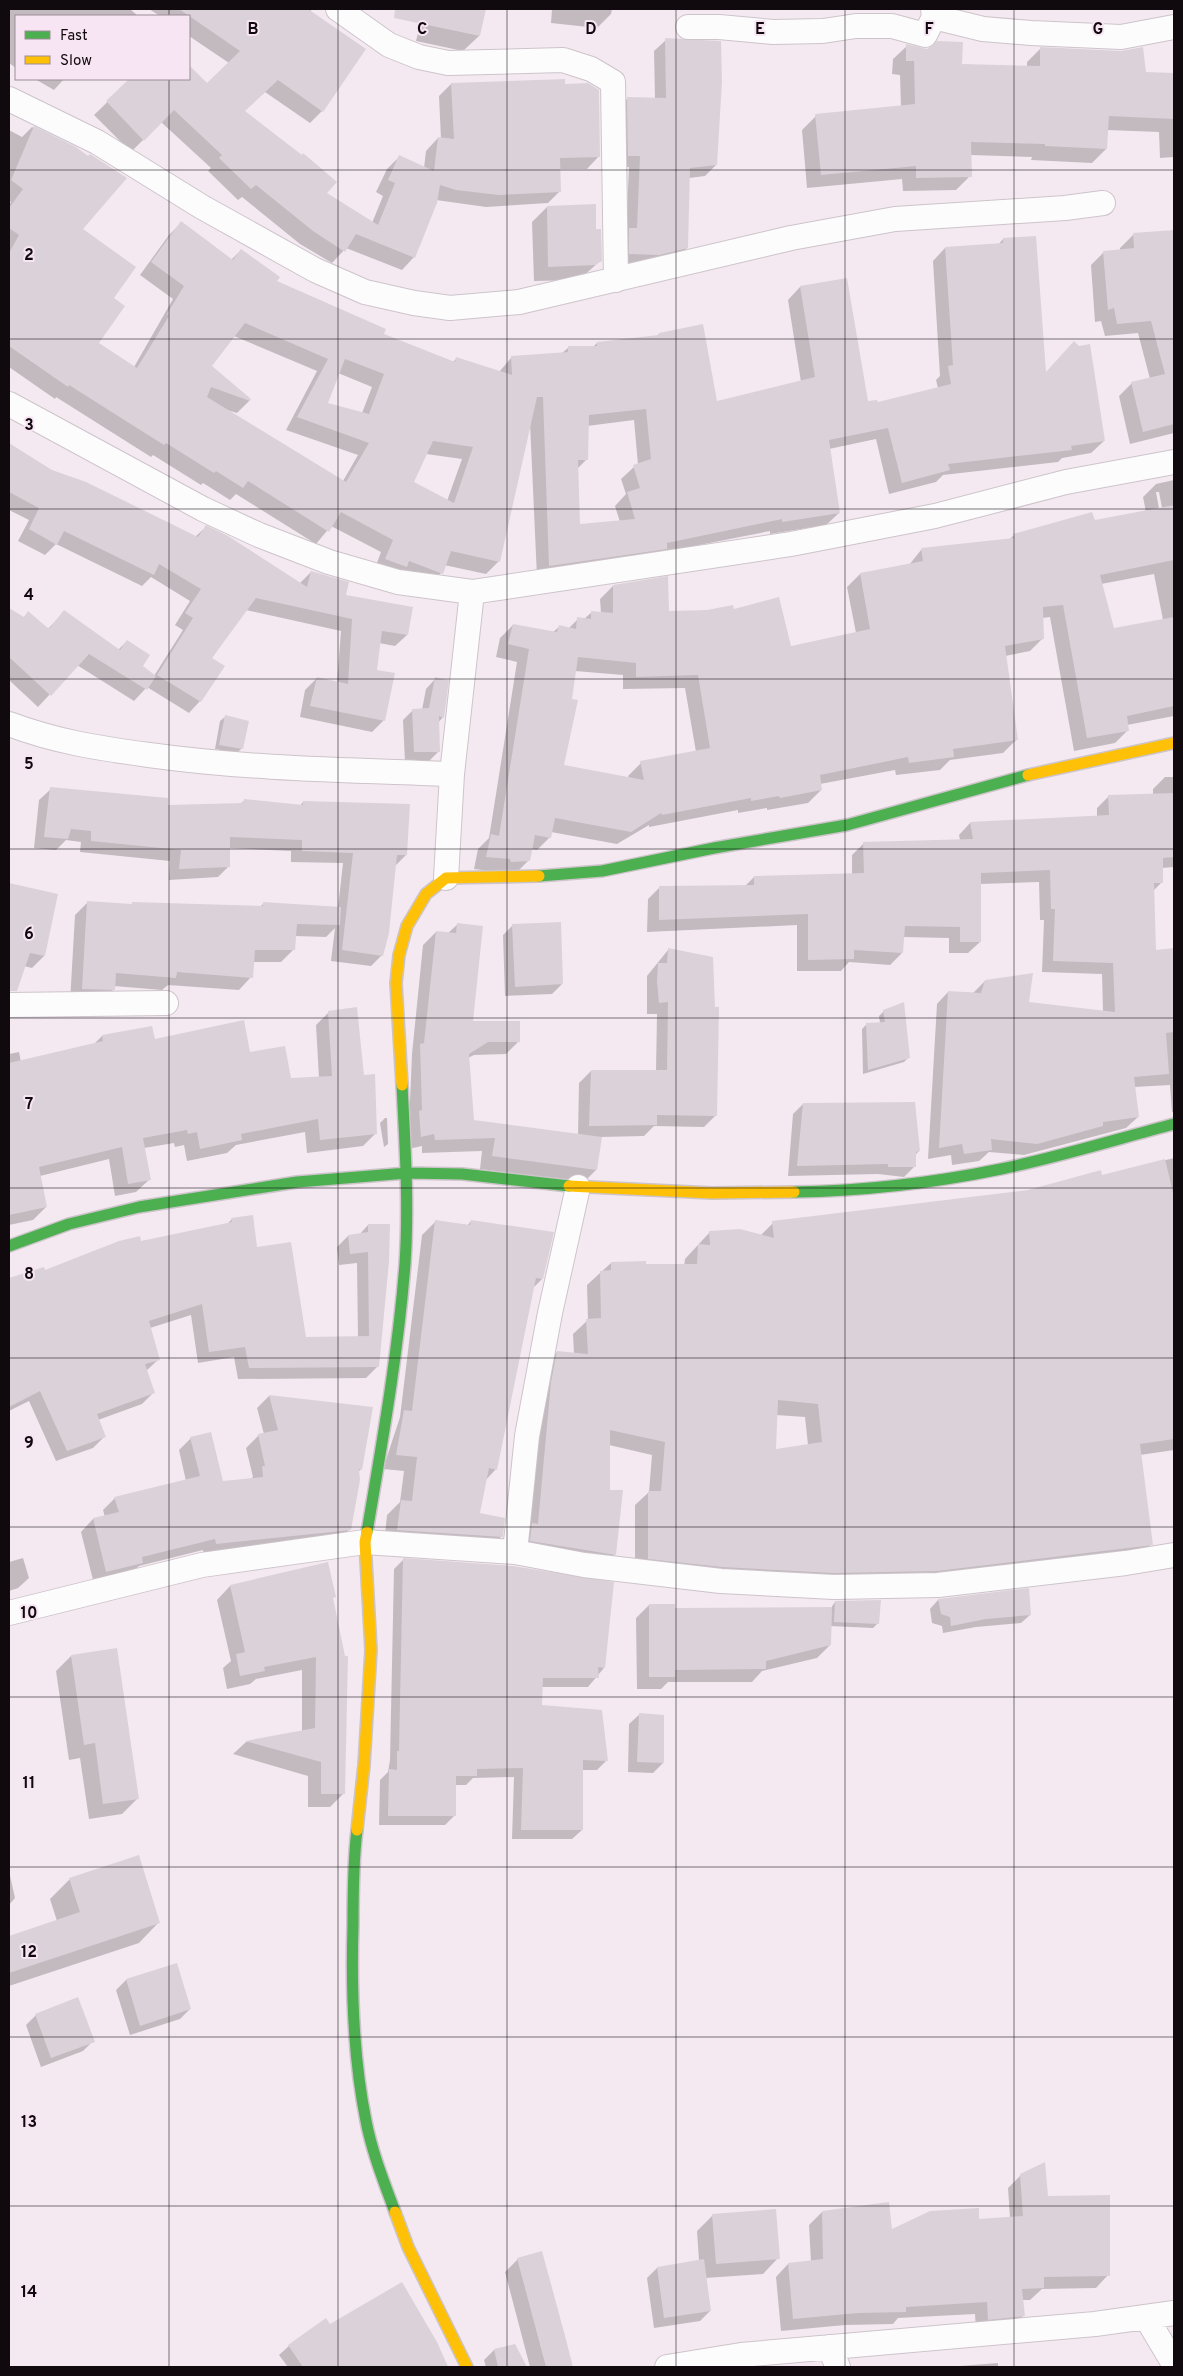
<svg xmlns="http://www.w3.org/2000/svg" width="1183" height="2376" font-family="Overpass,sans-serif">
  <style>
    .shadow { fill: #0003; fill-rule: evenodd }
    .building { fill: #dbd2d9; fill-rule: evenodd }
    .lines { fill: none; stroke-linecap: round; stroke-linejoin: round }
    .street-casing { stroke: #cdc4ca; stroke-width: 26 }
    .fast-casing { stroke: #cdc4ca; stroke-width: 14 }
    .slow-casing { stroke: #cdc4ca; stroke-width: 14 }
    .street { stroke: #fdfcfd; stroke-width: 24 }
    .fast { stroke: #4caf50; stroke-width: 11 }
    .slow { stroke: #ffc107; stroke-width: 11 }
    .grid { fill: none; stroke: #10090e; stroke-width: 1; stroke-opacity: 0.55 }
    .grid-label { font-size: 16px; text-anchor: middle; font-weight: bold; fill: #10090e; stroke: #f8e5f3; stroke-width: 4; stroke-linejoin: round; paint-order: stroke }
  </style>
  <rect width="100%" height="100%" fill="#f4e9f1"/>
  <path class="shadow" d="M9,9H130L138,16H16V68L9,63Z
    M149,9H312L310,12L322,111L310,123L265,92L243,112L325,193L372,223L383,196L376,192L387,169L399,157L424,168L426,151L438,138L441,139L439,96L451,84L563,85L599,156L587,169H559L560,191L548,203L486,207L436,200L414,257L402,270L346,248L332,263L300,244L242,197L238,200L208,171L211,168L161,122L131,152L94,115L131,79H189V67L207,84L229,63L189,36V16H160Z
    M424,9H485L479,36L463,51L416,41Z
    M552,9H612L611,14L597,28L551,23Z
    M666,40L716,165L705,176L689,178L687,248L675,259L646,266L618,265L626,232L629,167H617L616,110L627,99H655L654,51Z
    M907,46L961,65L1027,67V62L1041,48L1145,73L1174,74V157L1160,158L1159,132L1107,130L1106,149L1092,163L1031,160L1032,157L970,155V176L956,190L903,191L902,179L807,188L802,130L816,116L901,107L900,75L892,74L893,59Z
    M35,79H64L54,90Z
    M32,127L75,148L81,230L112,299L97,343L134,367L173,299L140,275L169,235L181,223L231,260L241,250L275,282L383,335L453,362L457,358L499,372L511,358L561,354L569,347H593L597,343L657,336L659,334L716,403L801,382L788,300L800,287L846,280L867,403L877,404L938,388L936,380L940,376L933,261L945,248L998,245L1003,239L1044,374L1104,441L1091,453L1062,458L1058,462L943,475L936,482L889,494L876,439L829,449L839,513L826,525L770,534V531L537,577L530,423L498,562L486,574L444,565L441,573L428,586L374,571L381,552L331,526L316,544L236,494L230,500L203,483L201,485L153,455L151,457L56,397L55,399L9,367V205L11,202L9,200V130L22,137ZM234,336L317,371L286,430L358,455L343,481L227,410L237,413L250,400L210,366ZM338,373L372,387L362,413L326,404ZM634,420L638,465L634,467L621,479L626,494L615,506L620,522L579,526L577,469L586,460L587,426ZM426,454L462,459L447,501L413,483Z
    M547,207L595,231L601,260L579,280L534,281L532,222Z
    M1174,231V433L1130,444L1119,396L1132,383L1150,379L1138,333L1105,336L1101,321L1095,322L1091,265L1104,252L1120,251V248L1133,235Z
    M9,444L52,471L195,537L206,527L299,584L311,572L344,596L407,635L395,646L379,643L375,671L384,720L372,732L300,717L305,690L317,678L337,683L341,631L246,610L211,659L200,701L189,713L147,687L134,701L77,665L38,707L9,680V609L23,618L28,613L47,630L64,612L118,650L127,641L141,667L154,676L183,630L175,625L190,601L151,577L142,586L56,544L45,555L18,541L29,520L9,510Z
    M1174,480V716L1127,725L1128,730L1115,743L1074,751L1050,617L1042,618L1043,638L1030,651L1005,656L1016,740L1003,753L950,760L940,770L896,775L895,770L820,784L821,790L808,803L767,810V808L738,813V810L649,827V825L617,844L551,832L550,837L537,850L531,849L528,861L515,874L474,869L478,849L489,838L517,662L496,657L500,638L513,625L553,632L559,627L568,629L578,619H584L592,612L601,613L600,599L613,586L667,612L733,610L790,648L856,633L847,587L860,574L909,565L921,550L1009,540L1013,536L1146,512L1143,497L1156,484ZM1156,492H1159L1163,513L1160,514ZM1154,574L1163,620L1113,630L1101,584ZM575,671L623,675V689L685,688L696,752L641,763L628,776L629,778L562,766Z
    M436,678L443,717L438,723L439,751L429,761L405,762L403,720L413,710H422L426,689Z
    M225,717L242,748L237,753L215,749L220,721Z
    M1165,777H1174V867L1162,868V882L1153,891L1155,952L1173,949L1174,957V1112H1172L1170,1085L1134,1087L1138,1117L1126,1128L1024,1155L989,1152L979,1161L952,1165L951,1155L928,1159L937,1004L948,992L973,993L985,981L1028,1004L1103,1012L1102,974L1042,972L1044,920H1040L1039,882L980,884V942L968,953H949V938L903,937L902,953L890,965L849,962L841,971H797V925L647,932L648,899L660,887L745,886L754,877L852,875V855L864,843L960,840L959,835L970,823L1097,817V808L1109,796L1153,795V789Z
    M51,789L166,806L240,804L244,801L300,806L303,802L406,855L395,866L382,955L371,966L331,961L335,928L326,937L295,936L294,949L281,962H253L251,977L239,990L168,985L162,990L114,986V989L101,1002H70L75,915L88,902L131,905L259,908L263,904L338,908L343,863L291,862V851L229,848V866L218,877L169,880L170,861L80,852L81,842L66,840L56,850L34,848L39,800Z
    M9,884L56,895L44,956L32,968L24,966L10,983Z
    M458,924L472,1022L519,1041L506,1054L474,1055L468,1058L473,1121L578,1135L579,1083L591,1071H656L657,1014H647V976L668,950L716,1115L704,1127L654,1126L644,1136L601,1137L596,1170L583,1183L480,1169L482,1151L422,1153V1146L408,1149L412,1054L423,945L436,932L448,933Z
    M513,925L562,984L552,994L505,996L503,935Z
    M884,1011L909,1057L904,1062L863,1074L862,1029L867,1024L880,1023L879,1016Z
    M329,1012L363,1076L376,1133L363,1146L307,1153L305,1132L236,1145L227,1153L187,1161L184,1145L175,1147L174,1143L144,1148L150,1179L136,1192L115,1196L109,1159L40,1176L46,1207L33,1220L9,1225V1054L19,1052L21,1062L93,1045L102,1036L154,1040L249,1054L290,1079L319,1078L316,1025Z
    M803,1104L919,1151L914,1156V1167L904,1177L878,1174L788,1176L793,1114Z
    M385,1118H387L388,1144L384,1147L380,1123Z
    M1174,1158V1194L1085,1217L1174,1219V1450L1140,1455L1151,1544L1138,1558L923,1584L635,1572V1505L649,1492L652,1455L609,1445L608,1491L615,1554L602,1568L517,1554L544,1366L557,1352L574,1354L573,1334L588,1320L587,1285L611,1263L684,1266L685,1259L710,1232L760,1236L773,1223L1028,1191L1101,1176ZM776,1415L805,1417L808,1445L774,1450Z
    M232,1219L256,1249L305,1338H358L357,1263L339,1265L337,1247L348,1236L359,1235L368,1225L378,1366L366,1378L238,1379L234,1357L198,1363L191,1315L150,1328L159,1359L146,1371L154,1392L142,1404L98,1420L105,1436L93,1448L56,1461L29,1401L9,1411V1280L43,1269L44,1271L140,1242L226,1225Z
    M436,1221L467,1226L471,1221L542,1279L532,1289L496,1469L485,1481L478,1514L501,1537L487,1551L384,1544L387,1515L400,1502L404,1471L383,1469L400,1417L422,1235Z
    M269,1396L371,1408L361,1469L358,1472L350,1529L338,1541L204,1555L203,1550L139,1566L130,1575L94,1584L81,1532L93,1519L105,1517L103,1510L115,1498L186,1481L179,1450L191,1438L222,1482L250,1479L253,1477L246,1448L258,1436L264,1434L257,1408Z
    M23,1558L29,1578L18,1588L9,1591V1562Z
    M403,1560L604,1668L588,1687H542L541,1706L606,1761L597,1770H581L582,1830L572,1839H512L514,1777L473,1778L466,1785H455V1815L445,1825H379L380,1780L388,1772L390,1760L394,1569Z
    M230,1586L335,1596L332,1599L344,1793L330,1807H308V1776L233,1754L246,1742L302,1731V1670L256,1679L250,1684L227,1689L223,1668L231,1661L217,1600Z
    M938,1600L1030,1615L1021,1623L976,1627L943,1633L942,1626L932,1623L930,1609Z
    M835,1602L878,1623L873,1628L830,1626V1645L817,1658L762,1671L752,1682H668L661,1689H637L636,1618L649,1605L673,1609L831,1608Z
    M71,1656L137,1799L122,1814L89,1819L80,1758L69,1760L56,1671Z
    M640,1714L663,1763L653,1773L628,1772L629,1724Z
    M9,1871L15,1898L9,1905Z
    M70,1879L159,1922L139,1943L9,1986V1937L57,1921L50,1899Z
    M176,1964L190,2009L180,2019L130,2035L116,1990L126,1980Z
    M36,2015L93,2041L83,2051L41,2067L26,2025Z
    M1021,2175L1046,2197L1108,2275L1096,2288L1042,2289L1030,2300H1022L1023,2316L1011,2328L976,2331L975,2314L898,2318L893,2324L845,2325L781,2331L776,2277L788,2264L811,2262L809,2225L822,2212L891,2231L1010,2218L1008,2188Z
    M712,2216L778,2258L763,2274L705,2278L710,2311L700,2321L654,2328L647,2278L657,2268L699,2261L697,2231Z
    M518,2259L571,2366L570,2367H530L505,2272Z
    M330,2326L436,2342L448,2367H288L279,2355L289,2346Z
    M515,2345L526,2367H486L484,2360L494,2350Z
    M998,2363V2367H947Z"/>
  <path class="building" d="M179,9H308L366,49L323,112L278,80L245,111L302,155L303,153L337,182L327,193L378,225L395,183L388,180L399,155L434,171L438,137L454,139L451,83L565,79V84L588,83L599,90L600,157L560,158L561,192L499,195L456,190L440,185L437,203L415,258L356,234L345,252L313,231L256,185L251,189L219,158L222,155L174,110L144,141L106,101L129,79H189V65L207,83L240,51Z
    M395,9H486L480,36L394,18Z
    M665,38L721,41L722,82L717,165L690,168L688,248L659,255L629,254V228H637L640,156H628L627,97L666,98Z
    M937,41L963,42L962,64L1040,66V47L1121,51L1143,47L1146,72L1174,73V119L1109,116L1107,149L1045,146V144L971,142L972,177L916,178V166L821,175L815,114L915,104L914,61H906V44L927,49Z
    M34,126L76,147L88,156L90,154L127,178L83,229L136,267L114,298L125,306L99,343L137,368L169,316L167,314L184,286L151,262L181,221L233,260L241,249L280,277L277,281L386,329L384,334L455,362L456,357L512,375L511,356L568,352V346H597V342L659,335V333L703,324L717,401L815,377L800,286L847,278L868,401L877,400L878,402L951,384L948,366L953,365L945,247L1003,243V238L1036,236L1046,372L1074,341L1079,346L1090,344L1105,441L1071,446L1072,450L948,464L950,470L902,483L888,428L829,440L840,513L782,522V519L667,543V549L549,566L543,397H537L500,562L451,551L443,574L409,561L407,567L385,559L393,540L341,512L329,532L248,481L243,488L216,471L214,473L166,443L164,445L69,385L68,387L9,346V253L19,235L9,228V208L23,189L11,180ZM245,323L328,359L297,417L369,443L346,482L207,397L211,387L250,401L251,399L212,366ZM345,359L384,374L369,414L328,403ZM646,409L651,459L633,465L640,488L627,492L635,519L580,524L578,460H588L589,415ZM433,441L473,447L454,503L414,482Z
    M596,204V229H601L602,261L595,265L548,267L547,206Z
    M1174,230V424L1143,432L1131,382L1165,374L1151,321L1117,324L1114,308L1108,310L1103,251L1134,248L1133,233Z
    M9,443L52,470L86,482L198,537L206,525L228,536L307,587L311,571L349,582L346,595L413,607L408,635L382,631L377,670L395,673L385,721L310,706L317,677L348,684L352,619L256,598L212,658L225,666L201,702L157,675L193,618L185,613L201,589L159,564L154,575L64,531L57,545L29,529L39,508L9,492Z
    M1174,505V560L1100,575L1114,628L1174,617V706L1127,716L1129,731L1087,738L1063,605L1043,607L1044,639L1005,646L1018,740L953,749L954,757L909,763L908,757L820,775L822,790L780,798L779,796L751,801V798L662,815L661,813L631,832L555,818L551,838L535,835L530,861L511,862L510,859L486,857L491,834L499,836L529,649L508,644L513,624L557,632L559,625L576,629L577,617L591,619V611L613,613V585L668,576L669,611L707,610L733,605L734,609L779,597L791,646L870,629L860,573L923,561L921,548L1014,538L1013,534L1092,512L1095,520ZM578,657L636,663V677L698,675L710,748L640,761L644,780L564,765L578,700L572,699Z
    M9,608L24,617L28,611L49,629L64,610L120,650L127,640L150,655L143,666L156,676L147,690L89,654L51,696L9,657Z
    M435,677L449,680L444,718L439,716L440,752H414L412,709L429,708Z
    M225,715L249,721L243,749L219,745Z
    M50,787L168,798V805L243,803L244,799L303,805V801L410,804L407,855H397L389,933L383,956L342,950L353,853L302,851V840L230,837V867L179,869L181,850L91,841V831L71,829L68,839L44,837Z
    M1174,793V857L1163,858V883H1154L1156,950L1174,948V1032L1166,1033L1169,1074L1134,1077L1139,1117L1103,1122V1126L1037,1144L991,1139L992,1150L964,1154L962,1144L939,1148L948,991L981,993L985,980L1033,973L1029,1002L1115,1012L1113,963L1053,961L1055,909H1051L1050,870L981,873V942H960V927L905,926L903,953L854,950V959L808,960V914L659,920V886L754,885V876L864,873L863,842L973,839L970,822L1109,815L1108,795Z
    M9,883L58,894L45,956L30,953L17,991H9Z
    M87,901L132,904V902L263,906V902L341,907L340,925L297,924L295,950H255L253,978L177,972L176,978L116,973L115,990L82,989Z
    M561,922L563,984L515,987L512,924Z
    M457,923L483,926L473,1021H520V1042H488L469,1054L474,1120L602,1137L597,1170L492,1156L495,1138L435,1140L434,1134L421,1137L419,1111L422,1110L420,1044L424,1043L436,931L456,933Z
    M668,948L713,957L715,1007H719L717,1116L657,1115V1125L589,1126L591,1070H667L668,1002L659,1003L657,982L658,963H667Z
    M904,1002L910,1058L868,1070L866,1023L885,1022L883,1010Z
    M357,1007L364,1075L375,1074L377,1134L320,1140L318,1119L241,1134L242,1140L200,1149L197,1132L188,1134L187,1130L143,1138L151,1180L128,1184L122,1147L39,1167L47,1207L9,1215V1063L103,1041L102,1035L152,1026L155,1039L244,1020L250,1052L285,1046L291,1078L332,1076L328,1011Z
    M915,1102L920,1151L916,1152V1167H888V1164L797,1166L803,1103Z
    M1165,1159L1174,1197V1439L1140,1444L1153,1545L937,1571L834,1573L722,1567L648,1559V1491H661L665,1442L610,1430V1490H623L616,1555L530,1541L532,1523L538,1524L551,1382L557,1351L588,1354L586,1319L601,1318L600,1271L611,1270V1262L646,1261V1264H697L698,1244L710,1245L709,1231L740,1229L774,1238L772,1221L1028,1190L1101,1170L1102,1175ZM778,1400L818,1404L822,1442L776,1449Z
    M253,1215L257,1247L291,1242L306,1337L369,1336L368,1252L350,1254L348,1235L368,1232V1224H390L389,1262L379,1367L249,1368L245,1347L209,1352L202,1304L149,1321L160,1360L145,1364L155,1393L97,1414L106,1437L67,1451L40,1391L9,1407V1278L44,1267L45,1270L119,1241L140,1236L141,1241L232,1222L231,1218Z
    M435,1220L470,1225L471,1220L554,1232L543,1279L536,1278L497,1470L489,1468L480,1513L505,1518L503,1537L397,1530L401,1500L412,1501L417,1457L396,1455L404,1410L412,1411Z
    M269,1395L373,1407L362,1470L359,1469L360,1480L351,1530L216,1544L215,1539L142,1557L143,1563L106,1572L93,1518L119,1512L114,1497L200,1476L190,1437L211,1432L223,1481L263,1477L262,1466H265L258,1434L278,1430Z
    M403,1558L513,1566L614,1582L605,1668L598,1667L599,1678H543L542,1705L602,1710L608,1761L583,1760V1830H521L523,1768L477,1769V1776H456V1816H388L389,1769L397,1770V1751H399Z
    M328,1562L336,1597L333,1598L345,1656H348L345,1794H321V1762L245,1741L315,1728L316,1657L264,1667L265,1671L240,1676L236,1654L245,1652L230,1585Z
    M1029,1588L1031,1615L986,1619L951,1626L950,1617L941,1614L938,1599Z
    M881,1600L879,1624L834,1622L835,1601Z
    M649,1604H675V1608L832,1607L831,1645L766,1661V1669L675,1670V1677H649Z
    M117,1648L139,1799L103,1804L95,1743L84,1745L71,1655Z
    M639,1713L664,1715V1763L637,1762Z
    M139,1855L160,1923L9,1973V1936L80,1912L69,1878Z
    M177,1963L191,2009L140,2026L126,1979Z
    M78,1997L95,2042L51,2058L35,2014Z
    M1045,2162L1048,2196L1110,2195V2276L1044,2277V2288L1022,2289L1025,2316L988,2320L987,2302L906,2307V2312L858,2313L793,2319L788,2263L823,2259L822,2211L889,2202L892,2229L930,2211L979,2208V2219L1023,2216L1020,2174Z
    M776,2209L780,2259L716,2264L712,2214Z
    M542,2251L564,2332L573,2367H546L517,2258Z
    M704,2259L711,2311L664,2318L657,2267Z
    M402,2282L437,2342L448,2367H303L288,2345L326,2318L330,2324Z
    M515,2344L527,2367H498L494,2349Z"/>
  <g class="lines">
    <defs>
      <path id="street" d="M338,9L389,45L419,57L448,63L563,60L591,69L613,82L616,280
        M933,9L934,17L983,29L1031,33L1121,37L1174,27
        M688,27H719L773,32L823,31L856,26H892L925,35L934,17
        M9,99L97,142L202,207L315,270L365,292L414,303L450,308L519,302L791,238L895,219L1065,208L1103,203
        M9,404L203,509L259,535L329,562L398,582L472,592L791,544L935,516L1066,482L1174,462
        M9,724C57,742 98,748 149,755C249,769 351,770 452,774
        M446,878L452,774L472,592
        M9,1005L166,1003
        M515,1552L527,1436L550,1313L578,1187
        M9,1613L202,1565L365,1542L515,1552L584,1565L721,1581L834,1587L938,1585L1126,1563L1174,1555
        M1146,2317L1174,2364
        M829,2347L838,2367
        M667,2367L741,2355L1095,2324L1174,2313"/>
      <path id="fast" d="M539,876L602,871L714,848L847,825L1028,775
        M794,1192C864,1191 933,1183 1001,1169C1059,1157 1117,1139 1174,1124
        M9,1246L69,1224L139,1207L297,1182L407,1173L462,1174L569,1186
        M367,1532C382,1443 398,1354 405,1264C409,1204 405,1145 402,1085
        M357,1830C353,1862 353,1893 353,1925C351,1991 353,2057 366,2121C372,2152 384,2182 395,2212"/>
      <path id="slow" d="M1028,775L1174,743
        M402,1085L396,983L399,955L407,926L426,894L446,878L539,876
        M569,1186L712,1193L794,1192
        M357,1830L364,1765L371,1650L365,1542L367,1532
        M395,2212L408,2247L467,2367"/>
    </defs>
    <use href="#street" class="street-casing"/>
    <use href="#fast" class="fast-casing"/>
    <use href="#slow" class="slow-casing"/>
    <use href="#street" class="street"/>
    <use href="#fast" class="fast"/>
    <use href="#slow" class="slow"/>
  </g>
  <path class="grid" d="M169,9V16M338,9V2367M507,9V2367M676,9V2367M845,9V2367M1014,9V2367M169,79V2367M9,170H1174M9,339H1174M9,509H1174M9,679H1174M9,849H1174M9,1018H1174M9,1188H1174M9,1358H1174M9,1527H1174M9,1697H1174M9,1867H1174M9,2037H1174M9,2206H1174"/>
  <g class="grid-label">
    <text x="253" y="34">B</text>
    <text x="422" y="34">C</text>
    <text x="591" y="34">D</text>
    <text x="760" y="34">E</text>
    <text x="929" y="34">F</text>
    <text x="1098" y="34">G</text>
    <text x="29" y="260">2</text>
    <text x="29" y="430">3</text>
    <text x="29" y="600">4</text>
    <text x="29" y="769">5</text>
    <text x="29" y="939">6</text>
    <text x="29" y="1109">7</text>
    <text x="29" y="1279">8</text>
    <text x="29" y="1448">9</text>
    <text x="29" y="1618">10</text>
    <text x="29" y="1788">11</text>
    <text x="29" y="1957">12</text>
    <text x="29" y="2127">13</text>
    <text x="29" y="2297">14</text>
  </g>
  <rect width="1183" height="2376" fill="none" stroke="#10090e" stroke-width="20"/>
  <rect x="15" y="15" width="175" height="65" fill="#f8e5f3" stroke="#9b8d97"/>
  <rect x="25" y="31" width="25" height="8" fill="#4caf50" stroke="#9b8d97"/>
  <text x="60" y="40" font-size="15" fill="#10090e">Fast</text>
  <rect x="25" y="56" width="25" height="8" fill="#ffc107" stroke="#9b8d97"/>
  <text x="60" y="65" font-size="15" fill="#10090e">Slow</text>
</svg>
